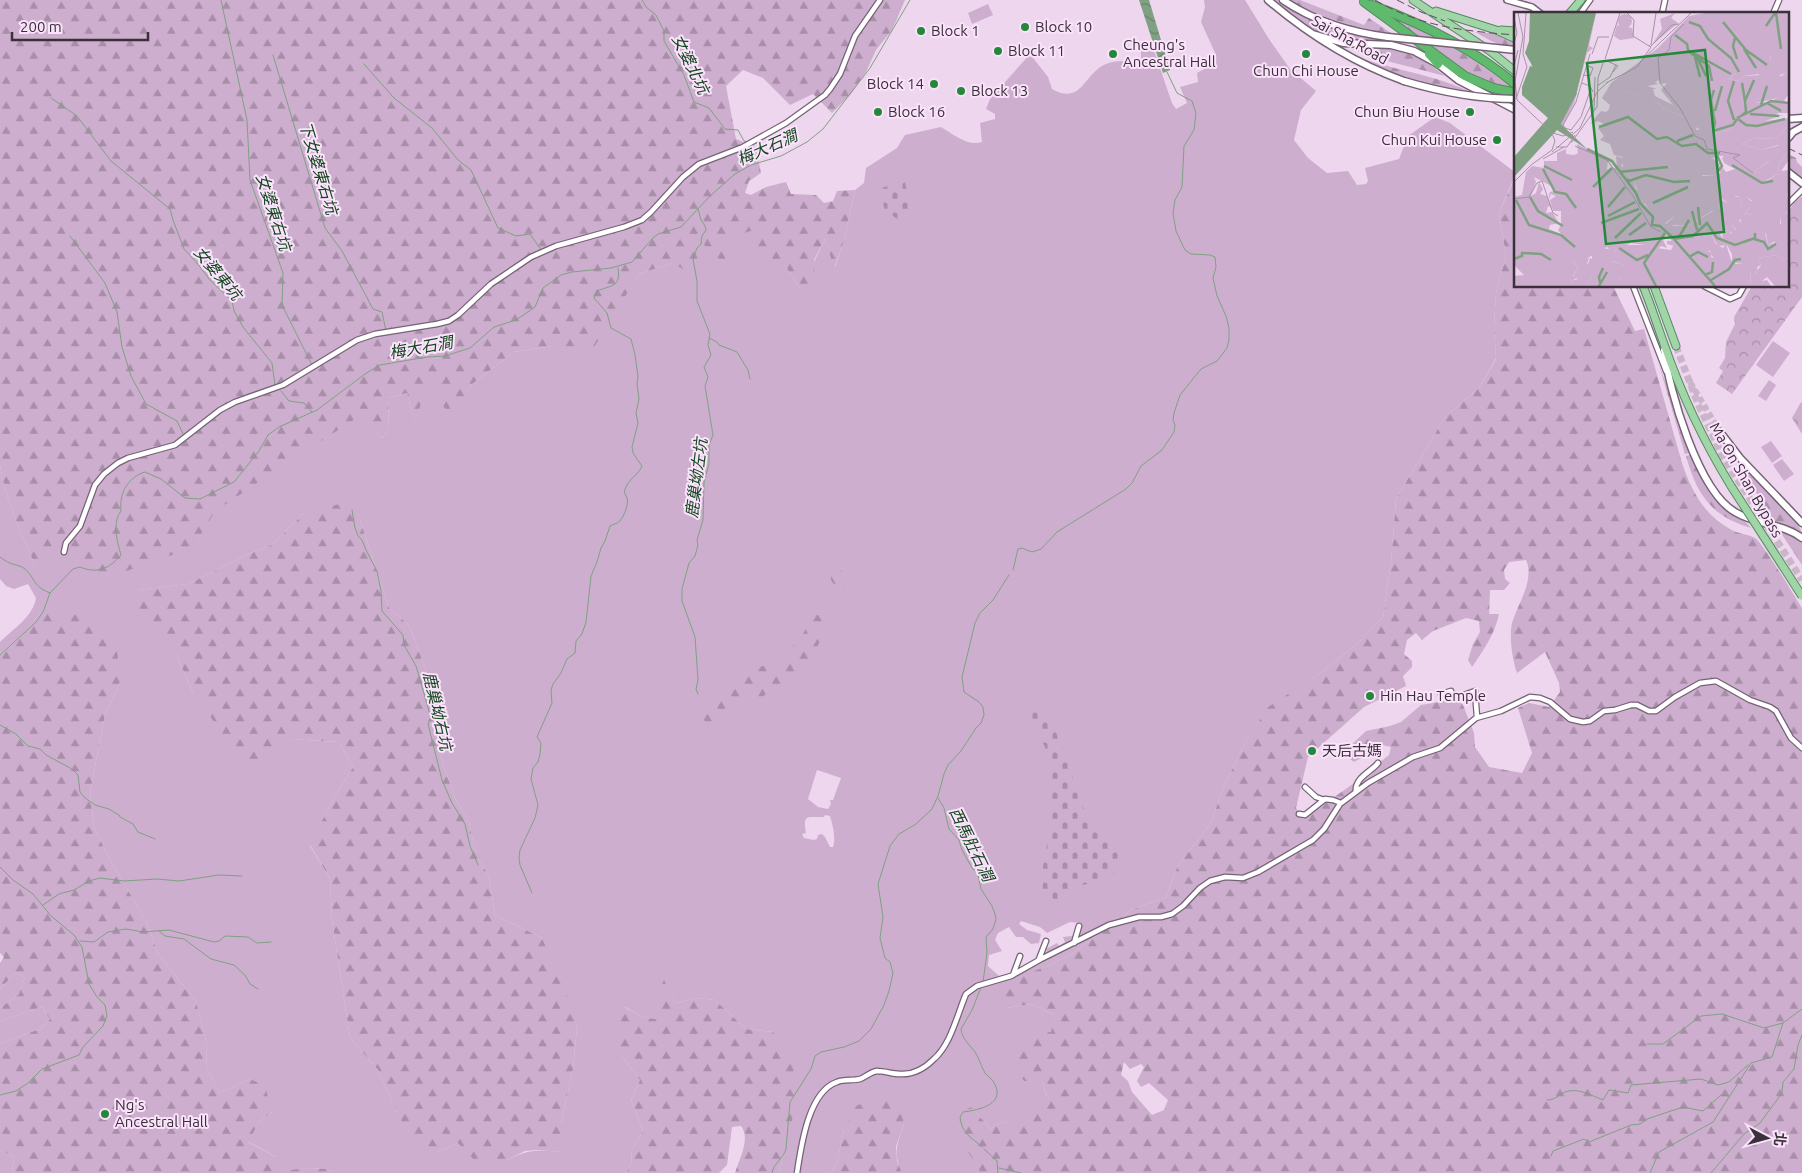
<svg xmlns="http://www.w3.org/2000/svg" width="1802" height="1173" font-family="Ubuntu,'Noto Sans TC',sans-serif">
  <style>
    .green { fill: #ceaece; fill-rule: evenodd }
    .forest { fill: url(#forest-firs); fill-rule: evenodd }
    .cemetery { fill: url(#cemetery-stones) }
    .park { fill: url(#park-crowns) }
    .water { fill: url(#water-waves) }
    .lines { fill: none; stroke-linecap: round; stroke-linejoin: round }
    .stream { stroke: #7fa182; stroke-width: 1 }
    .secondary-tunnel { stroke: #cab5ca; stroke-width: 6; stroke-dasharray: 6 3; stroke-linecap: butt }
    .primary-tunnel { stroke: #cab5ca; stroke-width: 7; stroke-dasharray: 7 3.5; stroke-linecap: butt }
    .minor-casing { stroke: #766276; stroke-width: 7 }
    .tertiary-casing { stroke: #766276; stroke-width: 8 }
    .secondary-casing { stroke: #766276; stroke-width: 9 }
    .primary-casing { stroke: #528a5b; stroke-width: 9 }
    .motorway-casing { stroke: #528a5b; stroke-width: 10 }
    .minor { stroke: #fff; stroke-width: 4.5 }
    .tertiary { stroke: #fff; stroke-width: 5 }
    .secondary { stroke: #fff; stroke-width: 6 }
    .primary { stroke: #a0d6a7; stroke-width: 7 }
    .motorway { stroke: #60ba6d; stroke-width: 8 }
    .rail { stroke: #594d59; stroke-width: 1; stroke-dasharray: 8 4; stroke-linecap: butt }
    .secondary-bridge-casing { stroke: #766276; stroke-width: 9; stroke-linecap: butt }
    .primary-bridge-casing { stroke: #528a5b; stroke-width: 9; stroke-linecap: butt }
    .secondary-bridge { stroke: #fff; stroke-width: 6 }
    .primary-bridge { stroke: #a0d6a7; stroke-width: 7 }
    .poi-dot { fill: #25873a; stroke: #fbe3fb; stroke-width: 2 }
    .labels { text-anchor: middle; stroke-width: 4; stroke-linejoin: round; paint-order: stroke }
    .poi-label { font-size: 15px; fill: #393039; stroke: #fbe3fb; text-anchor: start }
    .street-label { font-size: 15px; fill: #393039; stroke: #fbe3fb }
    .water-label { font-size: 16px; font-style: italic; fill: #13471e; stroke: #fbe3fb }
    .inset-river { fill: none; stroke: #7fa182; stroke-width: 2.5 }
    .inset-road { fill: none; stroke: #a694a6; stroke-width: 1 }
    .view { fill: #25873a; fill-opacity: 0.15; stroke: #25873a; stroke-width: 2.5 }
    .inset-edge { fill: none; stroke: #393039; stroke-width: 2.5 }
  </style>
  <defs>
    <pattern id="forest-firs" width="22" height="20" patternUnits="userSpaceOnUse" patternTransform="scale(1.25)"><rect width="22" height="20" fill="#ceaece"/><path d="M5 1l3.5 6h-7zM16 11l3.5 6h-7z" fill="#a88ea8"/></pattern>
    <pattern id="cemetery-stones" width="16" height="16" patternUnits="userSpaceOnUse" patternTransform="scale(1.25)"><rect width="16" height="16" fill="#ceaece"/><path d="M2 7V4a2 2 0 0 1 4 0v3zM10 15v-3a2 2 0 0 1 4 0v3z" fill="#a88ea8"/></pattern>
    <pattern id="park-crowns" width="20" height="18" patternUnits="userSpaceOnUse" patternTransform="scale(1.25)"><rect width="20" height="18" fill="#ceaece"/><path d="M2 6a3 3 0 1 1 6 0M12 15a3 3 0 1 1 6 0" fill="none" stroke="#a88ea8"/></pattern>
    <pattern id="water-waves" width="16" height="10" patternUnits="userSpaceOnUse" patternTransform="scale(1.25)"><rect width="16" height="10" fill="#7fa182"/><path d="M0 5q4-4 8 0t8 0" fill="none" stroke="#69846b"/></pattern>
  </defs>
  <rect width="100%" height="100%" fill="#eed6ee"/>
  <path class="green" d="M1204,0H1245L1269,39L1290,69L1316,91L1301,110L1294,140L1308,158L1327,173L1348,171L1357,185L1366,184L1368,181L1365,168L1399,159L1408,136L1435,117L1450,123L1516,173L1499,213L1506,255L1496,293L1494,327L1496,358L1479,388L1445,417L1396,499L1391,562L1383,617L1358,643L1322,672L1268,708L1244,745L1223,788L1211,823L1178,865L1166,897L1131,910L1073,953L1047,966L1007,1008L1031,1004L1055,1015L1042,1082L1047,1096L1029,1128L1001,1122L991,1129L971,1107L981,1173H902C893,1153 897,1144 904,1124L844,1130L837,1162L831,1173H780L783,1153L773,1032L746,1029L715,1000L697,998L676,1003L663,979L657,1012L668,1022L642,1017L625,1007L621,1055L640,1080L631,1100L643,1131L632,1150L631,1164L626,1173H330L329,1169L305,1168L285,1172L278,1158L247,1141L259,1122L272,1112L250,1079L220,1093L207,1069L206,1041L196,1001L158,954L147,923L107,854L94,827L90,793L105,715L120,682L40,613L29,628L0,654V642C13,629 33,617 36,598L28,584L14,589L6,586L0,579V466C6,501 21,533 35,565L62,540L194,547L214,511L361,414L382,438L389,430L388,398L407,393L415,422L428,380L450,416L471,385L514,352L552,346L628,291L639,274L673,263L703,244L754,230L785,266L801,289L825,239L835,267L843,244L855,190L864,183L866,168L897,148L905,135L941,127C953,134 968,147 982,142L980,123L995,119V114L986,109L990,99L1030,54L1048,77L1052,89C1082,106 1084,73 1106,64C1115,60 1130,61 1141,60V49L1147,45H1152L1172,103L1176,109L1187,103L1180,87L1198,82L1197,73L1213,64L1216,55L1201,22L1205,7ZM305,512L360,520L389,608L409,625L433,689L442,761L455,798L469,822L476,855L489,876L495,915L542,938L577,1027L573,1069L561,1123V1152C535,1150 530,1149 507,1160L458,1143L438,1152L397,1113L378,1070L350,1038L332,920L330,879L310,846L331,803L353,767L339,742L289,739L193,693L176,654L138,590L188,584L249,554L273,544ZM817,770L841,778L833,800H830L831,804L828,809L818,807L808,799ZM825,815L830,816C833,826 836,838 833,847H830L825,837L822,834L818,835L817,839L814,840L804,838L802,834L806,833C802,812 809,818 824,817ZM1021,921L1040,927L1047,933L1070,922L1080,923L1079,932L1072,936L1063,937L1065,942L1059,946L1057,943L1046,949L1047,953L1009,974L999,976L988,966L989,955L1002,951L995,940L998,933L1009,927L1016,937H1023L1031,944L1039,943L1041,934L1027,930L1019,924Z
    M988,4L993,15L972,24L968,13Z
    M1773,341L1790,353L1773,377L1756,365Z
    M1769,380L1776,385L1766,401L1758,396Z
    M1771,441L1782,456L1772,463L1761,447Z
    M1782,459L1794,474L1784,481L1773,465Z
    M15,973L25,977L19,994L0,1008V989Z
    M42,1007L50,1019L42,1028L0,1044V1021Z
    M0,1150L14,1157L12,1173H0Z"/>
  <path class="forest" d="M0,0H905L892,30L876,50L866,72L851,94L832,113L813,94L790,105L763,78L743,70L726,86L736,139L756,147L761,173L749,181L745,193L751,195L766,187L786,182L791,194L816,195L824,203L833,201L837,191L855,190L843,244L834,268L825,239L814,260L815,286L801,289L785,266L763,264L754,230L732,237L728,267L703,244L691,274L673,263L639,274L594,347L552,346L514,352L471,385L450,417L428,381L415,423L407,393L388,398L389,430L382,438L361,415L215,511L194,547L104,579L62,540L51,561L35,565C21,533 6,501 0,466Z
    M1273,0H1278C1319,29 1352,34 1400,42L1404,45C1387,41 1368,44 1350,42C1321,38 1295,19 1273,0Z
    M1289,0H1300L1364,25L1369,18L1391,33C1352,27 1325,19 1289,0Z
    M1399,20C1441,38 1480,62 1516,91V106L1482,88L1497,93V86L1465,73L1434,51L1398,22Z
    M1475,32L1516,36V51L1491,41Z
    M1378,47C1408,49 1422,58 1445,76L1387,61L1352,49L1380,50Z
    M1349,54C1390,70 1435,74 1475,94C1431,85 1390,74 1349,54Z
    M1788,154L1796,158L1797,162L1802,167V179L1791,173L1788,166Z
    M1516,175V286H1613L1635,331L1644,329L1682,463C1691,490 1704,515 1730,529C1738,534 1748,534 1755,538C1762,542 1796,598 1802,608V1173H981L961,1140L958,1113L971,1107L991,1129L1001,1122L1029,1127L1047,1095L1042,1082L1024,1081L1015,1067V1056L1031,1034L1051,1032L1055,1015L1031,1004L1007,1008L1001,1004L1006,987L1029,973L1047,966L1073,953L1131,910L1166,897L1178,865L1211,823L1223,788L1244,745L1268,707L1322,672L1358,643L1383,617L1391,562L1396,499L1445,417L1479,388L1496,359L1494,327L1496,293L1506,255L1499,213ZM1526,560C1535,579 1518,604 1512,623C1509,636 1512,659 1517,673L1545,652L1559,683L1560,692L1549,707L1529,703L1518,708L1532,753L1522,773L1489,767L1475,747L1474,733L1463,705L1457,699L1421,705L1401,722L1390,726L1366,731L1347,749L1346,756L1354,762L1363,757L1373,743L1391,747L1389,755L1360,779L1303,819L1296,808L1308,757L1364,707L1406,686L1403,676L1412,667V661L1404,654L1407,640L1416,633L1422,640L1433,631L1466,618L1479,621L1480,632L1473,644L1468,660L1472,667C1483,651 1495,634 1499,614H1489L1490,590H1504L1510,583L1505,579L1504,570L1509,562ZM1124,1062L1130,1069L1141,1064L1144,1067L1137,1081L1141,1087L1149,1083L1168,1100L1164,1110L1152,1115L1132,1092L1128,1081L1121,1075Z
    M1659,365L1692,452L1685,454Z
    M1733,453C1740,462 1747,472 1755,480C1765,491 1802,522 1802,535L1787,525L1773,521Z
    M1692,454C1699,475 1708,497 1726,510C1735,517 1745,519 1751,528C1711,516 1697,495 1686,456Z
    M340,504L360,520L389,608L409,625L433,689L442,761L455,798L469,822L476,855L489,876L495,915L542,938L568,998L577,1027L573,1069L561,1123L570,1136L561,1152L537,1150L525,1151L507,1160L477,1163L458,1143L438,1152L417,1149L397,1113L378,1070L350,1038L332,920L330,879L310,845L331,803L353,767L339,742L289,739L273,761L241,759L193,693L176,654L138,615L137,590L188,584L249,554L273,544L305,512Z
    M1779,530L1793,535L1802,542V565Z
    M837,570H841C850,578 847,588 840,596L838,594L841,588V577L836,588L831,580V576Z
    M67,610L82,618L117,649L120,682L105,715L90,793L94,827L107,854L147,923L158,954L196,1001L206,1041L207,1069L220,1093L250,1079L265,1086L272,1112L259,1122L248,1142L278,1158L285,1171L305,1168L329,1169L330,1173H12L14,1157L0,1150V1044L42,1028L50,1019L42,1007L0,1021V1008L19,994L25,977L15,973L0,989V963L4,957L0,953V654L29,628L40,613Z
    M829,614L827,625L814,654L801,673L760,698L743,700L734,711L708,723L700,718L709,702L730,691L732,673L767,665L779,668L791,656L794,643L801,640L804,632L816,615Z
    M663,978L676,1003L697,998L715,1000L746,1029L773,1032L793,1056L795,1109L783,1153L780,1173H735C739,1160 751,1138 741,1126L732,1127L727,1165L719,1173H626L631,1164L632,1150L643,1131L631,1100L640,1080L621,1055L615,1017L624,1007L642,1017L667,1021L656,1013Z
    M881,1095L900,1107L904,1124L896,1146L897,1161L902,1173H831L837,1162L844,1130L856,1106Z"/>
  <path class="cemetery" d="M905,182L910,207L898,220L884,208L881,188Z
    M1038,703C1053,723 1062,744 1070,768C1075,785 1079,803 1089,818C1099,831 1113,843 1125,853L1119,869L1105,880L1069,888L1059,902L1043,892L1042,872L1048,839L1052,803V762L1027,710Z"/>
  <path class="park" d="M1802,196V297L1732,394L1716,383L1723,371L1719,368L1725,358L1726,342L1735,324L1734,317L1752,286H1788V212L1794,203Z
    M1801,402L1802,403V434L1792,418Z"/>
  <path class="water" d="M1139,0H1149L1170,70L1163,73Z"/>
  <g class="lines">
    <path class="stream" d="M221,0L247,120L250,180L283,273L282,305L312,365
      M642,0L646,7L656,15L664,31V41L684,75L694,102L709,108L725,129L738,130L744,141L748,142
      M273,55L325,228L342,251L373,309L382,312L386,331
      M364,64L394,98L432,128L458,160L471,170L498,228L516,236L530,234L541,250
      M51,98L77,116L111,161L170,209L173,220L184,249L197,263L210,280L232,301L234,311L243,327L272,363L275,385
      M70,236L105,283L117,312L122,347L131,376L146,404L177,421L184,436
      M709,338L717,342L719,345L737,352L748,370L750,379
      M281,391L289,401L304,403L312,412
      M352,510L355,528L358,536L362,540L366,550L377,571L381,591L382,611L403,635L404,645L416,666L431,718L428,724L442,780L452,803L465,824L470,846L478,865
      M0,557C3,559 7,562 10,563C14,565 18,565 22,567C35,575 31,586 50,593
      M1013,570L1018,549L1022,548L1032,552L1041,549L1057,532L1126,489L1132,483L1141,466L1162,450L1174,432L1175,425L1173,420L1174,413L1180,395L1201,369L1217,361L1227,348L1229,340V328L1226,316L1217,296L1213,278L1216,267L1215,257L1210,255L1191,254L1185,250L1176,231L1173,213L1175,200L1182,187L1184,146L1194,130L1196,113L1192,101L1177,93L1167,72
      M0,655L36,622L43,612L50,593L73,569L80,567C97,574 109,569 121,555C117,541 112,523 121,511C119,493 128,477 145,472L161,479L185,498L200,499L234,482L259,451L268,435L279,427L317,410L365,374L380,365L427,357L445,356L470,348L494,327L516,320L535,307L543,288L561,275L572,272L611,268L632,262L653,238L658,234L681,227L710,196L735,174L751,165L781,156L807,142L823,129L870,68L910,0
      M698,694L696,689L698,680L695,637L682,601V589L689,563L695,556L698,545L697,540L703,520L704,482L709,464V445L713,435L705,386L708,377L704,367L711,355L708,345L710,334L697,301V281L693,259L697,248L701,244L702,236L706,230L705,226L701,220L698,209
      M0,725L16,734L28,746L40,749L46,755L72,769L78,775L80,792L85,798L95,805L109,809L119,815L120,817L133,824L138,832L155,839
      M938,798L944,808L949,829L959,840L962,850L972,868L978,874L981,889L992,906L995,914L996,919L993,929L986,937L987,953L983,982
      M0,867L13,880L33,894L51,916L74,935L82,947L89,984L97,997L105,1005L107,1016L103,1026L83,1047L79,1055L42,1069L28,1083L16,1091L0,1095
      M532,893L520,865L519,858L520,850L535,818L538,805L531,779L533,768L538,762L540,754L541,743L537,737L552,703L551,690L553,684L561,673L567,659L575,653L576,641L582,634L586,622L591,576L597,562L601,548L605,541L610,526C613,524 617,524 620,521C624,516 629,504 627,498C625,493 623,493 626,487C630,478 638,475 642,466L633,453L632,447L638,423L636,413L639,399L637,384L638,376L635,355L631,339L611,328L607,313L594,298L597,291C612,285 621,287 618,268
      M43,905L59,894L74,890L89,881L100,878L124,881L157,879L179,881L219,875L242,876
      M159,931L165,936L184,939L211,959L234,965L245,975L250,984L258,989
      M80,941L94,942L108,932L126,929L143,932L169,930L214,942L219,941L225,936L248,937L257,943L271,942
      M982,985L972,1010L961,1029C962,1039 969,1044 975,1052C979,1058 981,1066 985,1073C987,1076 991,1078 993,1081C1008,1104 979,1110 963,1112L960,1117C962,1135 972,1137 982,1147
      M1647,1044H1663L1701,1016L1722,1014L1764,1028L1783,1023
      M1547,1100C1555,1100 1559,1095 1565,1092C1578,1087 1592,1096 1603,1100L1609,1090L1628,1093L1631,1085L1701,1079L1718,1085L1729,1082L1748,1065
      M984,1149L997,1161L998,1173
      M1551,1156L1553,1151L1584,1139L1589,1142L1631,1125L1640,1124L1647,1119L1683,1107L1703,1111L1721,1095L1729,1096
      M999,1168L1021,1173
      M772,1173C773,1164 783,1159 786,1149L790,1102L811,1069L815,1056L821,1052L844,1047L859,1041L871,1029L884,1005L889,991L893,973L890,962L885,958L880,938L883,917L878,884L890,846L899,834L916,824L932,809L938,796L944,774L948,765L961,751L976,728L981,723L984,715L983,707L979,702L964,692L962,677L975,623L980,613L993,600L1009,575
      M1650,1173L1659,1152L1713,1122L1751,1063L1772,1057L1783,1023L1802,1009
      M1711,1173L1744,1134L1760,1123L1782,1093L1783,1082L1794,1069L1798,1045L1802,1035"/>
    <path class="secondary-tunnel" d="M1690,382L1720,432"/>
    <path class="primary-tunnel" d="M1676,346L1698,404L1723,457L1802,580"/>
    <defs>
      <path id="minor" d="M1580,14L1590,0
        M1662,14L1665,0
        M1773,14L1779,0
        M1788,204L1802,190
        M1633,286L1666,371
        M1704,286L1730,299L1739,295L1744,286
        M64,552L66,543L80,526L95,485L104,474L118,463L128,458L175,445L220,410L235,402L283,385L357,340L375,334L437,324L449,321L458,315L491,284L531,257L556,246L624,227L642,220L651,212L683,177L699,164L743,147L786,123L825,95L830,89L840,74L855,36L880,0
        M1441,694L1451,691L1452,694L1461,696L1475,691L1477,717
        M1305,787L1316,797L1324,800
        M1356,792C1354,778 1371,772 1378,763
        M1299,814L1305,815L1325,799L1333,800L1341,803
        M1074,943L1079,926
        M1039,959L1046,941
        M1013,975L1020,956
        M797,1173C801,1147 808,1092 837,1082C844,1079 853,1081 860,1079C866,1077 870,1072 877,1071C885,1071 892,1074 900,1074C913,1075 925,1068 934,1059C951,1044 957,1015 966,994L977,986L1011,976L1041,959L1109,925L1139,917H1161L1172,914L1183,906L1200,888L1210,881L1225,877L1243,878L1258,872L1313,840L1324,829L1340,804L1368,783L1413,757L1440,748L1476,718L1501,711L1530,697L1540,698L1550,702L1570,719L1583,722L1590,721L1604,711L1615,710L1631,705H1637L1649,711H1656L1675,697L1700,683L1716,681L1750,700L1770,707L1776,711L1791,738L1802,748"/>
      <path id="tertiary" d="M1507,0L1532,7L1541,14"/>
      <path id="secondary" d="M1268,0C1309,35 1354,63 1404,81
        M1283,0C1315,22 1350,32 1388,37
        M1313,34L1343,43L1391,45L1414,51L1438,64L1458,80L1516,110
        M1788,119L1802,118
        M1788,138L1793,132L1802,127
        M1788,172L1802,183
        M1664,350C1669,390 1698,491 1735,512C1756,525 1782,523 1802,538
        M1720,432L1740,458L1802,523"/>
      <path id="primary" d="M1413,0L1490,51L1516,72
        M1436,11L1496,30L1516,39
        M1569,14L1581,0
        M1501,30L1516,31
        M1643,286C1651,305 1657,325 1664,344C1681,393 1704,442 1731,486
        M1654,286L1676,346"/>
      <path id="motorway" d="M1364,2L1465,76L1493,88L1516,93
        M1372,5C1423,24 1474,49 1516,85
        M1429,54L1438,64"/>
    </defs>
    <use href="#minor" class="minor-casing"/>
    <use href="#tertiary" class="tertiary-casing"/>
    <use href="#secondary" class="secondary-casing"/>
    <use href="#primary" class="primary-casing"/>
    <use href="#motorway" class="motorway-casing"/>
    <use href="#minor" class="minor"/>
    <use href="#tertiary" class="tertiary"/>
    <use href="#secondary" class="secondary"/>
    <use href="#primary" class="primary"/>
    <use href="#motorway" class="motorway"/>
    <path class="rail" d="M1375,0C1421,27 1464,31 1516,35
      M1397,0L1421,12L1445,21
      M1788,148L1802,155"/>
    <defs>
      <path id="secondary-bridge" d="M1388,37L1516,50
        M1404,81C1441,92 1477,99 1516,99"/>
      <path id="primary-bridge" d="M1731,486L1802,596"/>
    </defs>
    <use href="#secondary-bridge" class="secondary-bridge-casing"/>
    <use href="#primary-bridge" class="primary-bridge-casing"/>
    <use href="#secondary-bridge" class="secondary-bridge"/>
    <use href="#primary-bridge" class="primary-bridge"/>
  </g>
  <g class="poi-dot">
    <circle cx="1025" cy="27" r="5"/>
    <circle cx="921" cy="31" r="5"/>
    <circle cx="998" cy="51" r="5"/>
    <circle cx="1113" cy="54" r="5"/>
    <circle cx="1306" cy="54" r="5"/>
    <circle cx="934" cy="84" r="5"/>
    <circle cx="961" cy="91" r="5"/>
    <circle cx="878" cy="112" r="5"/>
    <circle cx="1470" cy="112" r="5"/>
    <circle cx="1497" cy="140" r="5"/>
    <circle cx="1370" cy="696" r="5"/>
    <circle cx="1312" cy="751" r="5"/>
    <circle cx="105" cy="1114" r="5"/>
  </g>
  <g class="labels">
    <g class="poi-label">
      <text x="1035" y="32">Block 10</text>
      <text x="931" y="36">Block 1</text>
      <text x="1123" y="50">Cheung's<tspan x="1123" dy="17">Ancestral Hall</tspan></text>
      <text x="1008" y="56">Block 11</text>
      <text x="1306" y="76" text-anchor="middle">Chun Chi House</text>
      <text x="924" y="89" text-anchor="end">Block 14</text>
      <text x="971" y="96">Block 13</text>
      <text x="888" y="117">Block 16</text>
      <text x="1460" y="117" text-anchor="end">Chun Biu House</text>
      <text x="1487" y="145" text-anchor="end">Chun Kui House</text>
      <text x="1380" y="701">Hin Hau Temple</text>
      <text x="1322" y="756">天后古媽</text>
      <text x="115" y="1110">Ng's<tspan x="115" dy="17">Ancestral Hall</tspan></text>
    </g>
    <g class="street-label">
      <text transform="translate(1350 40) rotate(29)" y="5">Sai Sha Road</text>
      <text transform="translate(1746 480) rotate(60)" y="5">Ma On Shan Bypass</text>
    </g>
    <g class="water-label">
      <text transform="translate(691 64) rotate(64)" y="6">女婆北坑</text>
      <text transform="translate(767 147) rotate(-24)" y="6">梅大石澗</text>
      <text transform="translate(319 168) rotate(73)" y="6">下女婆東右坑</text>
      <text transform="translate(274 212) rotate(72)" y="6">女婆東右坑</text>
      <text transform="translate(218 273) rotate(50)" y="6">女婆東坑</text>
      <text transform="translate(421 347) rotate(-10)" y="6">梅大石澗</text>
      <text transform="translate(696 478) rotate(-83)" y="6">鹿巢坳左坑</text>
      <text transform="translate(438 711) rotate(77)" y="6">鹿巢坳右坑</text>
      <text transform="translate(972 844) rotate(64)" y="6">西馬肚石澗</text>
    </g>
  </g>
  <g transform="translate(1514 12)">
    <rect width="275" height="275" fill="#eed6ee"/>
    <path d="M104 9a7 7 0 1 1 14 0a7 7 0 1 1-14 0ZM275,34V60L266,63L275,81L273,84L242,91L245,62L230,64L224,69L215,67L219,63L248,56L257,47V41L274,37ZM93,78H112L127,86H139L150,97L170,105L182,118L195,117L197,123L217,117L218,125L198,130L197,135L204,137V141L188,146L184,155L202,156L205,161H225L228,181L237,189L264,193L275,184V202L272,200L267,205L266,210L270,238H265L267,226L254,233L252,221L247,228L239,226L223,232L209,227L208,219L215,218L217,222L222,218L218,213L220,210L227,211V206L232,207L238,202L233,203L234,199L229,204L236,194L228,196L226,185L222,184L214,191L207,186L204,195L174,214L159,213L155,223L158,226L160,234L153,232V229H158L152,222L149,228L153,236L147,234L140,241L117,252L110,253L99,249L96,254L90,248H78V243L90,236L101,239L110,233H130L140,227L141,205L126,185L120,169L109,159V145L100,143L96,132L86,128L90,124L84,116L90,112L84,109L76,112L87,99L92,100L95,97L96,93L88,86ZM189,163L202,164V174L196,183L181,189H165L160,205L152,212L140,190L179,173ZM275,113V138L265,152L264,162L249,170V162L241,159L254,150L264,138V133L247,138L228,132L238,127L262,126ZM194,216L202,232L209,236L212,232L217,248L222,252L229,251V254H214L207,249V255L203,253L195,237L182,227L186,226L185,222L192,225L188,223L191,224L190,219L194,223ZM264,243L268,248L275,246V274H261L253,265L248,269L253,268L257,274H237L236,257L238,255L242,261L247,253L243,246ZM75,246L73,252L78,265L72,274H65L63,266L57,269L64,255L58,250ZM116,258V263L120,260L127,274H114L105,267Z" fill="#ceaece" fill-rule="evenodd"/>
    <path d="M161,1L157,6L164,11L138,33L148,17L146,7ZM191,1H275V34L269,44L264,49L257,41L256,54L246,59L219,63L215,67L224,69L230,64L248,63L242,91L255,90L275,81L270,89L275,91V101H264L262,103H269L251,109L275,106V113L262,126L238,127L228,132L247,138L267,133L259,146L241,159L250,162L249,170H251L264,162L265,152L275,138V148L267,159L275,158L273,192L264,193L258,199L250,192H243L228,182H222L225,161L209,163L202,156L188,159L187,155H183L190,141H204V137L194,134V130L217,125V117L194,124V117L187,119L183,115L181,120L170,105L150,97L139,86H127L112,78H93L97,71L144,36L175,4ZM145,68L147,72L153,71L147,78L159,93L141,84L139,77H143L133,74L144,72L141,70ZM205,144H210L208,146L210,151L221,157L212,160L208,155L205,157L206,152L198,146ZM273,60H275V81L265,66ZM63,132L94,147L93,158L103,155L102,144L112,147L107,154L111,156L109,159L120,169L122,177L129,182L128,189H132L130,192L145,207L148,223L131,233L117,231L98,240L93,235L70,248L58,250L64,255L59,264L62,266L57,269L67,266L65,274H0V264L10,263L0,253V185L8,183L12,160L18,154L30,156V149H43V141L52,137V142L60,143L64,141ZM20,165L39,175L40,179L36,180L35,184V187L37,182L42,184L36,188L39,199H47V213L44,218L48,223L35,217L36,213L45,211L38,200L32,201L34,194L38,196L33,184L26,182L29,177L25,170L22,181L17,184L22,170ZM186,164H202L203,178L193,186L174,192L165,189L166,200L150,212L140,190L179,173ZM219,185H226L228,196L234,192L236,194L229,204L234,199L233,203L239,202L230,209L225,207L228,213L220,210L218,213L222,219L219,222L214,218L206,222L209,227L218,228L223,232L240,225L247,228L251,221L254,233L261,231L260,225H267L264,211L267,213V204L270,200L275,202V246L268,248L264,243L243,246L247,253L243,255L244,261L236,257L237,274H127L122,267L118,270L120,260L114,266L116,258L113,264L105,266L114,274H72L78,265L69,250L74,252L76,246L80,248L92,245L94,253L98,249L110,253L140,241L143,236L157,238L160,232L153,222L156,214H174L199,199L198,194L204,195L206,187L214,191ZM194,217L204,234L213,233L218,242V251H229V254H213L216,245L207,249L204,254L205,249L197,245L198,241L194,239L199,237L182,227L186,226L185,223L193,228L188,223L193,224L190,219L195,223Z" fill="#ceaece" fill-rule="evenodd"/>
    <path d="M82,1L75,34L79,36L73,41L60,92L48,116L47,112L64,75ZM103,13L118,16L120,26L106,28L100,24Z" fill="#ceaece"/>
    <path d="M16,1H82L62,83L47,112L73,137L43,118L0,165V145L34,106L8,83V75L16,54L19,55L11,41L15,29Z" fill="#7fa182"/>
    <path class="inset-river" d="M51,1L50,51L53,71L62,83M262,1L267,37M175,10L186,14L194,27L217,46L225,60M209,10L232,38L253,53M252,14L261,1M161,23L173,32L174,38L217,62M221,26L219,34L223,47M20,35L39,17M15,37L26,33L39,21M230,37L242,56M174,39L195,54L198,69M181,45L186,65M184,47L192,64M24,49L38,34L42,1M18,54L38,39L43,1M228,71L231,89M253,91L267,99M247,93L253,74M201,99L208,74M236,102L265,104M227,104L232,100L231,89L240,68M223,106L257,89L275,91M224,107L232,113L243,114L271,107M220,108L214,89L220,69M85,115L114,105L143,127L153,125L168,134L182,132L194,141H206M199,119L201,111L197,88L200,78M199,119L219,113L223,107M163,129L179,123M73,137L98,149L122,181L126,191L139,205L138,213L146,214L160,227L179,224L193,211L203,226L221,233L241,226V221M203,143L208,154L204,159M218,153L248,171L259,169M30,154L58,168M29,157L41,180L52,182L62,196M105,160L154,155M113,167L115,169L132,163L160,170L176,169M79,175L98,156M16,185L24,199L49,214M2,188L15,213L47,223L61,235M139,191L174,175M94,195L111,175M184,195L186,213M178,199L183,218M94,204L121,190M87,211L125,197M115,223L132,211M165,225L175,208M101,226L127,201M160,227L201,274M240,227L250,230L254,237L262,232M105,236L123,248L134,243M175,245L184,240L194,245M0,247L8,244V241L27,242L37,248M191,263L198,260L199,250M197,268L215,257L221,248L227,247M86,271L85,265L89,256M85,274L93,260M142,274L130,251L151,221"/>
    <path class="inset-road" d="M113,1L120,8L119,24L135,34M0,5L3,21L0,31M170,12L157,25L155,38L144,46L146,71L166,96L181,124L190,128L193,137L226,143L219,146L239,161M137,33L142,1M136,35L158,13L165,12M78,42L84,25H95M91,47L106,1M91,48L104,54L99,60M126,50L177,1M0,54L4,38M69,63L76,64L79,56L72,53M1,69L9,25L4,1M68,71L76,74L79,80M92,71L123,55L137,35L135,33L136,35M83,74L96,65L102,53M2,87L13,55L9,42L12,1M80,99L81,65M51,116L57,118L67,105L77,76M51,116L49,113L62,90L76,42M39,121L49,124L59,120M57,131L83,95L84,66L89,51M61,134L93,148L119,184L137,215L147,220M42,135H53L61,123M38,140L66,116L83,80L94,70M29,147L50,135M0,170L17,153L38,138L41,129L38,121L3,88L1,68M0,187L15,185L23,171L28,169L39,201L44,204"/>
    <path class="view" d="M191,38L210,220L92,232L73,51Z"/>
    <rect width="275" height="275" class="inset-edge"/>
  </g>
  <g transform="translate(1767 1138) rotate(96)" stroke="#fbe3fb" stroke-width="4" paint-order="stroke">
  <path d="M0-4L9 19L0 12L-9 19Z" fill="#393039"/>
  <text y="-8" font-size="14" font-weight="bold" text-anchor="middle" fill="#393039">北</text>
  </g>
  <path d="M12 32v8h136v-8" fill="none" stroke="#393039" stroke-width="2.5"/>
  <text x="20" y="32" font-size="15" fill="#393039" stroke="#fbe3fb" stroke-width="4" paint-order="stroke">200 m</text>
</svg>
